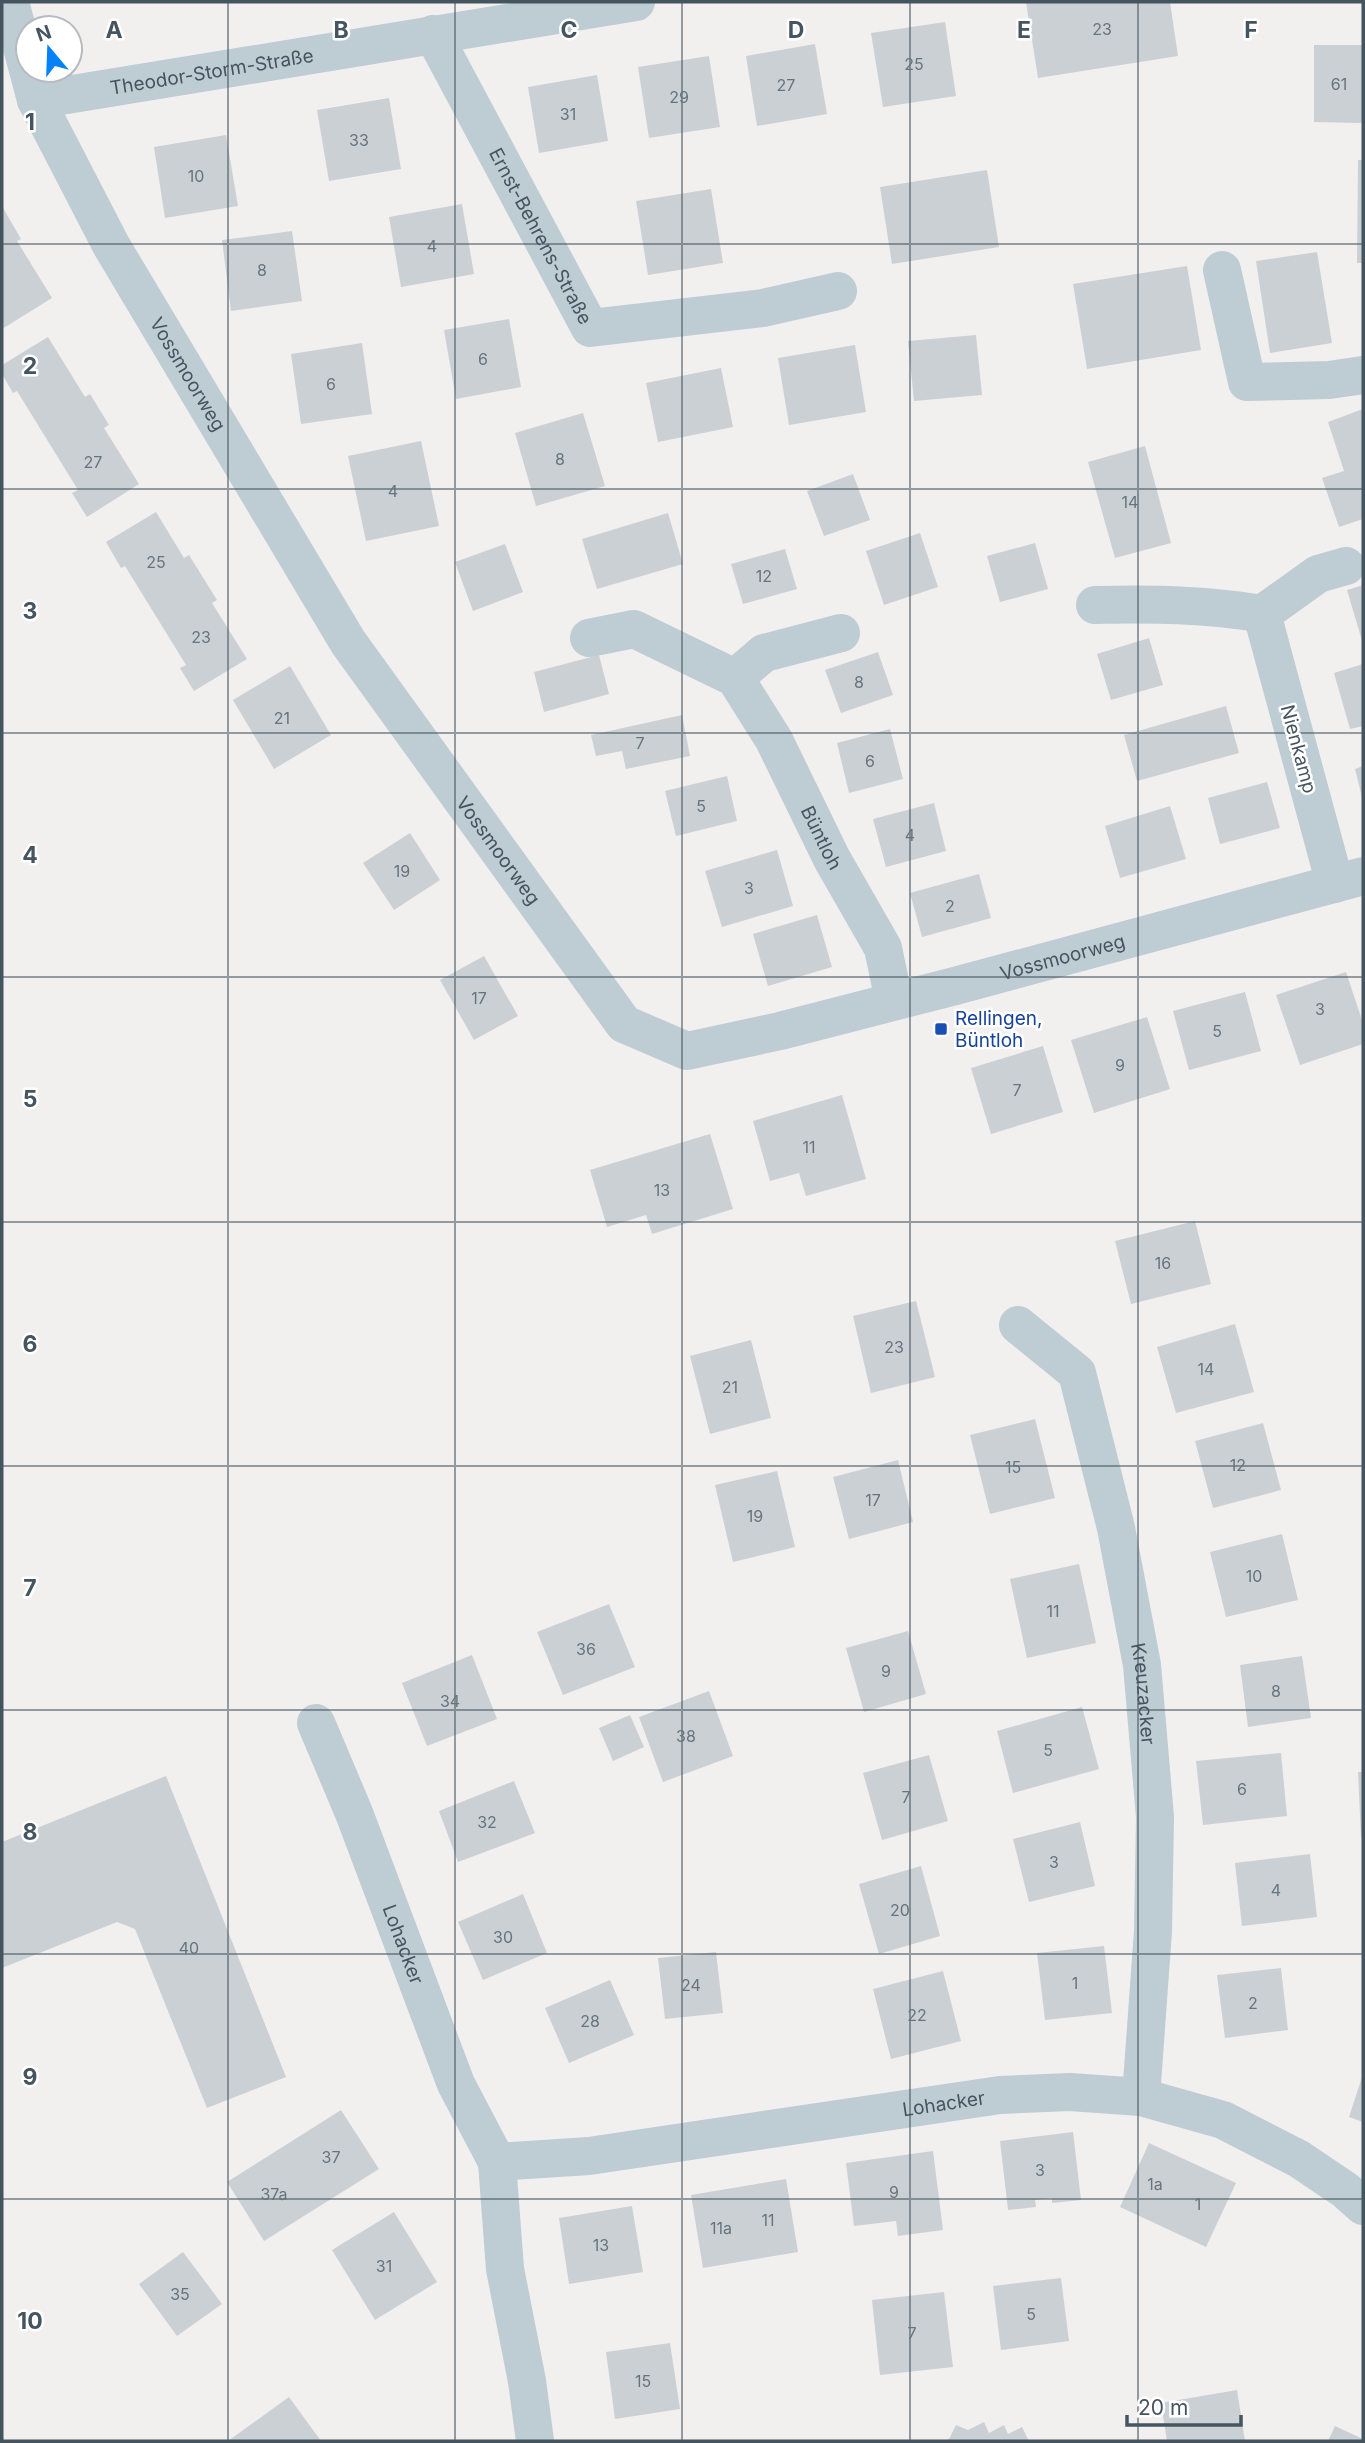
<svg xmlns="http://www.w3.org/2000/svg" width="1365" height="2443" font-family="Inter,sans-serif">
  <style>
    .building { fill: #cbd0d5 }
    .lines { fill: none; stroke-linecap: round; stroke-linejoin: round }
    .minor { stroke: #beccd3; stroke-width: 38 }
    .grid { fill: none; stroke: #45555f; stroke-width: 2; stroke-opacity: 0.55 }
    .transit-dot { fill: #1a4fb4; stroke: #fff; stroke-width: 2.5 }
    .labels { text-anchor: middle; stroke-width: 5; stroke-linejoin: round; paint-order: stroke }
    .number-label { font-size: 16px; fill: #66747c }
    .street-label { font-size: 19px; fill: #45555f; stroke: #fff }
    .transit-label { font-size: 19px; fill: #164399; stroke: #fff; text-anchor: start }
    .grid-label { font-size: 23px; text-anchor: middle; font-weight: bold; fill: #45555f; stroke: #fff; stroke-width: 5; stroke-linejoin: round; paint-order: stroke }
  </style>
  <rect width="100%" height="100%" fill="#f2efef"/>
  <path class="building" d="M1026,2H1170L1178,56L1038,78Z
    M945,22L956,96L883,107L871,33Z
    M815,44L827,114L757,126L746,56Z
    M1314,45H1363V123L1314,122Z
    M709,56L720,127L649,138L638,67Z
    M597,75L608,141L539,153L528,87Z
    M389,98L401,169L329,181L317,110Z
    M226,135L238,206L165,218L154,147Z
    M1358,160H1363V263H1357Z
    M987,170L999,247L892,264L880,187Z
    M711,189L723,263L648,275L636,201Z
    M462,204L474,274L401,287L389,217Z
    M2,206L21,239L17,241L52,298L2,329Z
    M292,231L302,301L231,311L222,240Z
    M1317,252L1332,343L1270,353L1256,261Z
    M1187,266L1201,350L1087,369L1073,284Z
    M509,319L521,387L456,399L444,330Z
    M976,335L982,395L914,401L908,341Z
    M48,337L85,397L90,394L109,425L104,428L139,484L87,517L72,493L78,490L17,391L13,393L2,374V365Z
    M362,343L372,414L301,424L291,354Z
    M855,345L866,412L789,425L778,358Z
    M721,368L733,427L658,442L646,383Z
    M1363,409V519L1339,527L1322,478L1344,471L1328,422Z
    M583,413L605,486L536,506L515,433Z
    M421,441L439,526L366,541L348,456Z
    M1145,446L1171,543L1115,558L1088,462Z
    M853,474L870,520L824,536L807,491Z
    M156,512L184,558L189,555L217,600L212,603L247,659L194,691L180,668L186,665L125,566L121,568L106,542Z
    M668,513L683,564L597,589L582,539Z
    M920,533L938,587L884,605L866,551Z
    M1035,543L1048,589L1000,602L987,556Z
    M505,544L523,592L473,611L455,562Z
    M785,549L797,589L743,604L731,564Z
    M1363,585V644L1347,590Z
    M1149,638L1163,685L1111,700L1097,654Z
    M878,652L893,695L841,713L825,670Z
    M599,655L609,694L544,712L534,672Z
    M1363,664V726L1350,729L1334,673Z
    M290,666L331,735L274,769L233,700Z
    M1226,706L1239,753L1137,781L1124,735Z
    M682,715L690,756L626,769L622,751L596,756L591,735Z
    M890,729L903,779L849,793L837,743Z
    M1363,766V797H1362L1355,769Z
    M727,776L737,821L676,836L665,791Z
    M1267,782L1280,828L1220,844L1208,798Z
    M934,803L946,851L886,867L873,819Z
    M1170,806L1186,859L1120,878L1105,826Z
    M410,833L440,880L394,910L363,863Z
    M777,850L793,906L722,927L705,871Z
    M979,874L991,918L922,937L910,893Z
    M817,915L832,967L768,986L753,934Z
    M484,956L518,1016L474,1040L440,980Z
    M1346,972L1363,1023V1044L1300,1065L1276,995Z
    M1245,992L1261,1051L1189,1070L1173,1011Z
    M1147,1017L1170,1089L1094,1113L1071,1040Z
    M1043,1046L1063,1112L991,1134L971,1068Z
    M842,1095L866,1179L806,1196L799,1173L770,1181L753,1121Z
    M710,1134L733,1209L652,1234L646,1215L607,1227L590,1170Z
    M1195,1221L1211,1284L1131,1304L1115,1241Z
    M916,1301L935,1377L871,1393L853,1316Z
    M1235,1324L1254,1392L1176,1413L1157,1347Z
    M751,1340L771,1418L710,1434L690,1356Z
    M1035,1419L1055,1498L990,1514L970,1435Z
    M1263,1423L1281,1490L1213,1508L1195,1441Z
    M898,1460L913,1522L849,1539L833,1477Z
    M777,1471L795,1547L733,1562L715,1485Z
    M1282,1534L1298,1600L1226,1617L1210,1552Z
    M1079,1564L1096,1643L1027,1658L1010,1579Z
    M609,1604L635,1667L563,1695L537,1632Z
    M908,1631L926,1694L864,1712L846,1648Z
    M472,1655L497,1719L427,1746L402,1683Z
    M1302,1656L1311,1718L1248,1727L1240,1665Z
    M709,1691L733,1756L663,1782L639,1717Z
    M1082,1707L1099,1769L1013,1793L997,1731Z
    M630,1715L644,1747L613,1761L599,1728Z
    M1281,1753L1287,1816L1203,1825L1196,1761Z
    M929,1755L948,1821L882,1840L863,1773Z
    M1358,1772H1363V1837H1361Z
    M166,1776L286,2077L207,2108L135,1929L117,1922L2,1968V1842Z
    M514,1781L535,1833L458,1862L439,1811Z
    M1080,1822L1095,1886L1029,1902L1013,1839Z
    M1310,1854L1317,1917L1242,1926L1235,1863Z
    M921,1866L940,1936L879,1954L859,1884Z
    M523,1894L547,1953L483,1980L458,1922Z
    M1104,1946L1112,2013L1045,2020L1037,1953Z
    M716,1952L723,2013L665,2019L658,1958Z
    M1281,1968L1288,2030L1225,2038L1217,1975Z
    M943,1971L961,2041L891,2059L873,1989Z
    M610,1980L634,2035L569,2063L545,2008Z
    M1363,2074V2122L1349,2117Z
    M341,2110L379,2169L264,2241L227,2182Z
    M1073,2132L1081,2200L1052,2203V2198L1035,2200L1036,2207L1008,2210L1000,2141Z
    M1149,2143L1236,2183L1206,2247L1120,2207Z
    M933,2151L943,2230L898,2236L896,2221L854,2226L846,2163Z
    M786,2179L798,2252L703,2268L691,2195Z
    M632,2206L643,2272L569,2284L559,2218Z
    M394,2212L437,2282L375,2320L332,2250Z
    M183,2252L222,2304L177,2336L139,2284Z
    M1061,2278L1069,2341L1001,2350L993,2286Z
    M944,2292L953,2367L880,2375L872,2300Z
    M670,2343L680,2409L615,2419L606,2352Z
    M1237,2390L1245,2441H1167L1161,2403Z
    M289,2397L321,2441H228Z
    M984,2422L989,2433L1004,2425L1008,2434L1022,2427L1029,2441H943L949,2439L956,2425L968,2430Z
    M1335,2426L1363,2439V2441H1328Z"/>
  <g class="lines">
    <g class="minor">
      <path id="s1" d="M10,2L36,100L111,245L348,642L624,1024L687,1051L780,1031L955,986L1363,876"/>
      <path id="s2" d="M433,34L590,328L763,308L838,291"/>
      <path id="s3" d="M36,100L636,2"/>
      <path d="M1222,270L1247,382L1329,380L1363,375"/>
      <path d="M1095,605C1152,604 1206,604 1262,614"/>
      <path id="s4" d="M589,638L634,629L735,678L774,740L832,859L883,948L894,1001"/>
      <path d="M735,678L764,653L841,633"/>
      <path d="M1335,884L1262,614L1318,574L1346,566"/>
      <path id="s5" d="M1018,1325L1077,1373L1116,1528L1142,1665L1155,1817L1153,1931L1141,2097"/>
      <path id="s6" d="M316,1723L354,1813L456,2084L497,2162L589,2156L1000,2095L1070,2092L1141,2097L1223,2120L1299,2159L1345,2190L1363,2206"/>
      <path d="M497,2162L505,2269L527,2381L535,2441"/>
    </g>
  </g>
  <path class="grid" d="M228,2V2441M455,2V2441M682,2V2441M910,2V2441M1138,2V2441M2,244H1363M2,489H1363M2,733H1363M2,977H1363M2,1222H1363M2,1466H1363M2,1710H1363M2,1954H1363M2,2199H1363"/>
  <rect class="transit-dot" x="934" y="1022" width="14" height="14" rx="3.5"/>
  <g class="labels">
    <g class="number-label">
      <text x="1102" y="35">23</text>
      <text x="914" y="70">25</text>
      <text x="1339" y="90">61</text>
      <text x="786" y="91">27</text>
      <text x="679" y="103">29</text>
      <text x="568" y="120">31</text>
      <text x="359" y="146">33</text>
      <text x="196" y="182">10</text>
      <text x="432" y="252">4</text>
      <text x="262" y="276">8</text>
      <text x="483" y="365">6</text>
      <text x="331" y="390">6</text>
      <text x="560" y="465">8</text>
      <text x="93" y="468">27</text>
      <text x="393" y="497">4</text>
      <text x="1130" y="508">14</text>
      <text x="156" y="568">25</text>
      <text x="764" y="582">12</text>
      <text x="201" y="643">23</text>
      <text x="859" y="688">8</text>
      <text x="282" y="724">21</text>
      <text x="640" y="749">7</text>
      <text x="870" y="767">6</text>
      <text x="701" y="812">5</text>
      <text x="910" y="841">4</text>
      <text x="402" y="877">19</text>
      <text x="749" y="894">3</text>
      <text x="950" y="912">2</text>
      <text x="479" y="1004">17</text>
      <text x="1320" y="1015">3</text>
      <text x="1217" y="1037">5</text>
      <text x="1120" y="1071">9</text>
      <text x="1017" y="1096">7</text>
      <text x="809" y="1153">11</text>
      <text x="662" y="1196">13</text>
      <text x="1163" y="1269">16</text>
      <text x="894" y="1353">23</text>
      <text x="1206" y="1375">14</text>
      <text x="730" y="1393">21</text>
      <text x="1238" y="1471">12</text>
      <text x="1013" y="1473">15</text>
      <text x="873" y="1506">17</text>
      <text x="755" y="1522">19</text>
      <text x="1254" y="1582">10</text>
      <text x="1053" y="1617">11</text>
      <text x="586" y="1655">36</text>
      <text x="886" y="1677">9</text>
      <text x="1276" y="1697">8</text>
      <text x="450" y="1707">34</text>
      <text x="686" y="1742">38</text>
      <text x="1048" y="1756">5</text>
      <text x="1242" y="1795">6</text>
      <text x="906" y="1803">7</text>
      <text x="487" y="1828">32</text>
      <text x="1054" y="1868">3</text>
      <text x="1276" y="1896">4</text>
      <text x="900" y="1916">20</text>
      <text x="503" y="1943">30</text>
      <text x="189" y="1954">40</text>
      <text x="1075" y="1989">1</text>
      <text x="691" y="1991">24</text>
      <text x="1253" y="2009">2</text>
      <text x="917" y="2021">22</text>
      <text x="590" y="2027">28</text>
      <text x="331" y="2163">37</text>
      <text x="1040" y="2176">3</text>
      <text x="1155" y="2190">1a</text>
      <text x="894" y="2198">9</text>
      <text x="274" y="2200">37a</text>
      <text x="1198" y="2210">1</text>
      <text x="768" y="2226">11</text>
      <text x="721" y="2234">11a</text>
      <text x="601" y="2251">13</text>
      <text x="384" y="2272">31</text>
      <text x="180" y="2300">35</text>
      <text x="1031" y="2320">5</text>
      <text x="912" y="2339">7</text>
      <text x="643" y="2387">15</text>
    </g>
    <g class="street-label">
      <text dy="7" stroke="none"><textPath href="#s3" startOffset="178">Theodor-Storm-Straße</textPath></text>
      <text dy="7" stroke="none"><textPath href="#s2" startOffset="229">Ernst-Behrens-Straße</textPath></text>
      <text dy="7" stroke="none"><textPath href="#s1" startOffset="415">Vossmoorweg</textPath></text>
      <text transform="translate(1299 749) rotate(75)" y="7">Nienkamp</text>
      <text dy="7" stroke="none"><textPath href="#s4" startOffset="340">Büntloh</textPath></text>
      <text dy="7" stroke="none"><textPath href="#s1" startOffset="984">Vossmoorweg</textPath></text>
      <text dy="7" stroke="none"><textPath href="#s1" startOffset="1654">Vossmoorweg</textPath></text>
      <text dy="7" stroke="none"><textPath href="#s5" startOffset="404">Kreuzacker</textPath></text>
      <text dy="7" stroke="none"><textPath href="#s6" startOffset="238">Lohacker</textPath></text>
      <text dy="7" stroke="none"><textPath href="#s6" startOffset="926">Lohacker</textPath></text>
    </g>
    <g class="transit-label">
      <text x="955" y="1025">Rellingen,<tspan x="955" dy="22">Büntloh</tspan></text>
    </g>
  </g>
  <g class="grid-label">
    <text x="114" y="38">A</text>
    <text x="341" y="38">B</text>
    <text x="569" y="38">C</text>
    <text x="796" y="38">D</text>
    <text x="1024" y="38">E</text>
    <text x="1251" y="38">F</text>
    <text x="30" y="130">1</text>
    <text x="30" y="374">2</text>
    <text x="30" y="619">3</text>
    <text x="30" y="863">4</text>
    <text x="30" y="1107">5</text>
    <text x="30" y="1352">6</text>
    <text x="30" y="1596">7</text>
    <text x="30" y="1840">8</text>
    <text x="30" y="2085">9</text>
    <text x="30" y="2329">10</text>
  </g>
  <rect width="1365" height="2443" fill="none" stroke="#45555f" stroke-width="7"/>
  <g transform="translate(49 49) rotate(341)"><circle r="33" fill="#ffffff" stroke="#b5bbbf" stroke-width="2"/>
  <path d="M0-5L12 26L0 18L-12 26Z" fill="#0482f8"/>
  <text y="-10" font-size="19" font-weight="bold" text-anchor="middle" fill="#45555f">N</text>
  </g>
  <path d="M1127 2415v10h114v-10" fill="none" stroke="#45555f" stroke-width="3.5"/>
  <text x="1138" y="2415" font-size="21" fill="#45555f" stroke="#ffffff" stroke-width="5" paint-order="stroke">20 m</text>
</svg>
